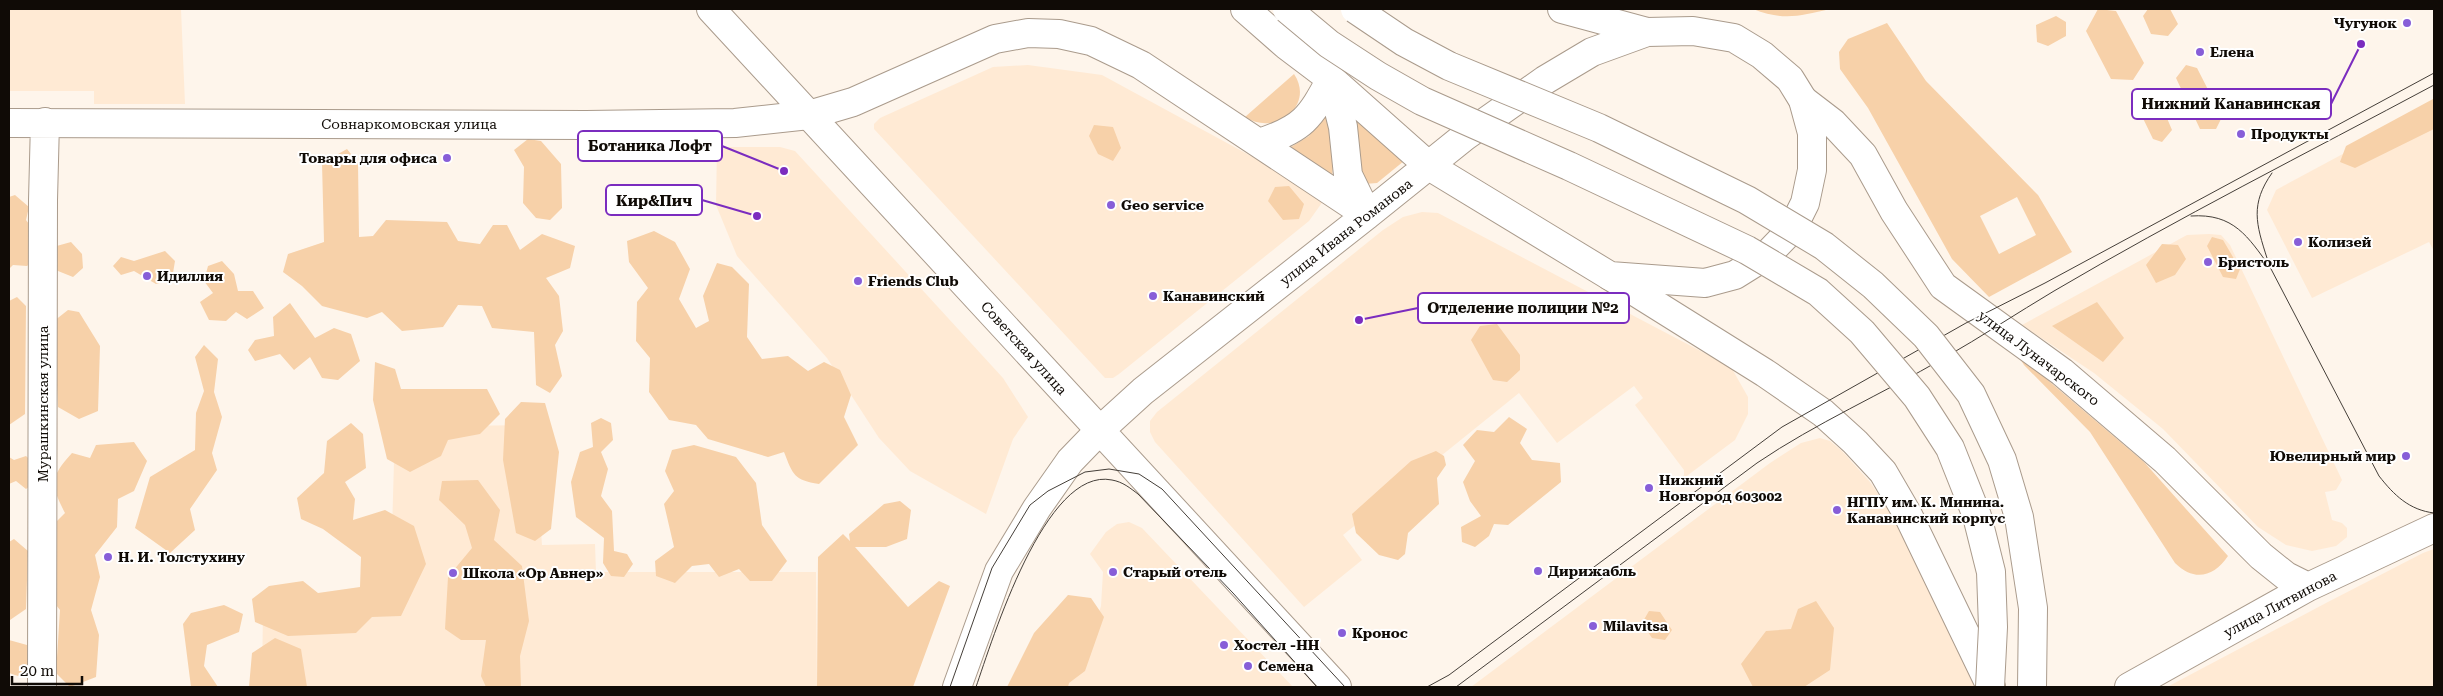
<svg xmlns="http://www.w3.org/2000/svg" width="2443" height="696" font-family="'Roboto Serif',serif">
  <style>
    .built { fill: #ffead4 }
    .green { fill: #f7d1a9; fill-rule: evenodd }
    .lines { fill: none; stroke-linecap: round; stroke-linejoin: round }
    .tertiary-casing { stroke: #aa9b8c; stroke-width: 30 }
    .secondary-casing { stroke: #aa9b8c; stroke-width: 30 }
    .tertiary { stroke: #fff; stroke-width: 28 }
    .secondary { stroke: #fff; stroke-width: 28 }
    .tram { stroke: #453f39; stroke-width: 1 }
    .secondary-bridge-casing { stroke: #aa9b8c; stroke-width: 30; stroke-linecap: butt }
    .secondary-bridge { stroke: #fff; stroke-width: 28 }
    .poi-dot { fill: #875ed8; stroke: #fff; stroke-width: 2 }
    .labels { text-anchor: middle; stroke-width: 4; stroke-linejoin: round; paint-order: stroke }
    .poi-label { font-size: 14px; font-weight: bold; fill: #100b06; stroke: #fff; text-anchor: start }
    .street-label { font-size: 14px; fill: #100b06; stroke: #fff }
    .leader { fill: none; stroke: #7b2cbf; stroke-width: 2 }
    .callout-dot { fill: #7b2cbf; stroke: #fff; stroke-width: 2 }
    .callout { fill: #fff; stroke: #7b2cbf; stroke-width: 2 }
    .callout-label { font-size: 15px; text-anchor: middle; font-weight: bold; fill: #100b06 }
  </style>
  <rect width="100%" height="100%" fill="#fef5eb"/>
  <path class="built" d="M9,9H181L185,104H94V91H9Z
    M1028,65L1102,75L1326,197L1309,221L1119,374L1113,378H1105L874,129V124L880,118L993,67Z
    M2434,105V251L2429,242L2312,298L2267,210L2276,190Z
    M717,147H780L795,151L1003,378L1028,417L1013,439L986,514L910,471L879,438L827,358L737,256L716,205Z
    M1422,212L1438,213L1731,367L1748,397V414L1735,440L1680,481L1684,475V470L1635,405L1643,398L1634,386L1557,443L1519,393L1343,535L1362,560L1304,607L1155,442L1150,432V421L1157,412L1383,230L1403,217Z
    M2209,234L2221,235L2230,245L2342,480L2336,490L2325,492L2332,520L2342,523L2347,528V537L2336,546L2312,551L2286,545L2258,527L2163,429L2094,373L2022,325L2187,235Z
    M534,425L542,545L595,544L596,572H816L817,687H262L263,606L390,601L395,427Z
    M1820,438L1830,441L1842,451L1870,482L1897,522L1977,687H1471L1770,463L1801,443Z
    M1129,522L1142,528L1293,687H1060L1090,639L1101,606L1103,572L1090,554L1106,532L1117,524Z
    M2434,549V687H2167L2326,603L2423,553Z"/>
  <path class="green" d="M1753,9H1830C1800,16 1783,21 1753,9Z
    M2098,9L2116,11L2144,63L2133,80L2111,79L2086,31Z
    M2148,9H2170L2178,24L2168,36L2151,34L2143,16Z
    M2056,16L2066,22V36L2048,46L2037,42L2036,25Z
    M1887,23L1926,81L2038,195L2072,252L1989,297L1952,259L1868,108L1840,69L1839,52L1848,39ZM2017,197L2036,235L1999,254L1980,216Z
    M2186,65L2197,68L2222,117L2216,129H2200L2176,78Z
    M1294,74C1315,105 1276,137 1245,117Z
    M2145,95L2158,97L2172,130L2162,142L2153,139L2138,108Z
    M2433,99L2434,129L2355,168L2340,162L2346,146Z
    M1326,111L1334,148L1332,179L1290,154L1291,147L1309,136Z
    M1356,120L1362,121L1404,161L1377,183L1364,184L1357,177L1352,127Z
    M1094,125L1113,127L1121,148L1113,161L1098,154L1089,136Z
    M528,139L541,141L561,164L562,208L550,220L536,218L523,203L524,167L514,150Z
    M347,149L358,163L359,237L373,236L386,220L447,222L458,241L480,244L493,225H507L520,250L542,234L575,246L570,268L546,278L559,296L563,331L555,345L562,376L550,393L536,385L534,332L492,328L482,306L458,305L443,327L402,331L382,312L367,318L322,306L302,286L283,272L288,254L324,242L322,163Z
    M1289,186L1304,204L1299,219L1283,220L1268,201L1275,187Z
    M15,195L29,207L26,220L35,232L40,254L27,266L13,265L9,269V197Z
    M654,231L675,242L690,269L679,299L696,328L709,321L703,296L717,263L732,267L749,284L747,337L762,359L788,356L808,371L824,362L840,370L851,395L844,417L858,445L819,484C794,480 793,475 784,452L768,457L708,439L696,425L669,420L649,392L650,358L636,341L637,302L648,288L629,262L627,241Z
    M2212,237L2223,240L2240,269L2236,279L2223,277L2207,246Z
    M71,242L82,254L83,268L73,277L53,269V247Z
    M2162,244L2178,245L2186,259L2175,275L2156,283L2146,265Z
    M165,251L175,261L172,279L156,284L134,271L121,275L113,266L121,257L134,261Z
    M222,261L234,274L238,291H253L264,308L247,319L236,312L226,321L209,320L200,302L213,293L204,281L208,266Z
    M17,297L26,306L25,414L9,425V301Z
    M2097,302L2124,338L2103,362L2052,326Z
    M290,303L315,338L334,328L351,334L360,361L338,380L322,378L310,357L294,370L280,354L255,361L248,350L255,340L274,336L273,317Z
    M68,310L79,312L100,346L98,411L79,419L58,407L54,321Z
    M1497,324L1520,355V370L1507,382L1493,380L1471,340L1480,326Z
    M204,345L218,359L214,392L222,417L212,453L217,470L190,509L195,530L170,553L135,528L150,477L195,450L196,413L204,391L195,357Z
    M2017,354L2144,462L2228,556C2214,577 2194,582 2175,563L2090,432L2024,365Z
    M375,362L395,369L401,389H487L500,414L480,434L448,440L441,456L410,472L387,459L373,400Z
    M521,402L545,403L559,452L551,529L535,541L516,533L503,460L505,419Z
    M1509,417L1527,429L1520,443L1532,460L1560,463L1561,482L1508,525L1494,524L1489,536L1475,547L1462,542L1461,527L1481,516L1470,501L1463,482L1475,461L1463,445L1477,430L1494,432Z
    M601,418L611,423L613,440L601,452L608,469L601,496L612,511L614,551L627,554L633,564L624,577L611,576L603,563L604,538L576,517L571,482L580,452L593,447L591,423Z
    M351,423L363,434L366,468L345,482L355,499L353,520L385,510L414,526L426,564L401,616L372,617L356,633L288,636L255,622L252,599L269,586L303,581L318,593L360,587L361,557L323,529L301,519L297,498L324,473L327,441Z
    M134,442L147,461L134,491L118,499L117,527L95,555L100,577L91,610L99,635L96,677L70,687L56,673L60,610L49,596L48,530L65,513C50,484 50,477 72,453L90,458L96,445Z
    M694,445L736,457L756,483L762,525L787,561L772,581H750L739,569L719,577L709,564L692,566L675,583L656,576L655,561L674,547L664,504L674,491L665,471L672,450Z
    M1436,451L1444,456L1446,465L1437,478L1439,504L1408,533L1405,554L1398,560L1379,555L1356,533L1352,514L1411,461Z
    M26,456L36,465L37,481L26,489L16,481L9,484V457L14,460Z
    M478,480L500,510L494,540L522,566L529,621L520,656L521,687H486L481,676L486,640H461L445,629L448,577L472,548L465,525L439,500L442,481Z
    M900,501L911,510L907,539L886,547H855L908,607L939,581L950,586L913,687H817L818,557L843,534L850,541L849,534L884,504Z
    M14,539L28,551L26,609L10,620L9,640L27,645L28,668L18,676L9,673V542Z
    M1068,595L1091,598L1104,617L1085,671L1069,683L1068,687H1007L1034,633Z
    M1816,601L1834,628L1830,670L1804,687H1753L1741,664L1766,631L1791,629L1798,609Z
    M224,605L243,614L239,632L207,645L204,666L218,687H191L183,624L191,613Z
    M1649,611L1660,612L1672,630L1665,640L1652,638L1642,623Z
    M275,638L301,649L307,687H249L252,653Z"/>
  <g class="lines">
    <defs>
      <path id="tertiary" d="M1803,100L1833,123L1863,155L1894,211L1943,286L2062,372L2165,460L2261,556L2286,576L2308,587
        M9,123L586,125L735,123L809,115
        M1610,276L1765,373L1823,413L1855,442L1883,472L1908,515L1991,687
        M42,687L43,200L45,122
        M2129,687L2308,587L2434,528"/>
      <path id="secondary" d="M711,9L1337,687
        M1245,9L1286,45L1331,79L1429,166L1610,276L1705,283L1735,275L1767,255L1792,229L1805,203L1812,170V133L1803,100L1790,79L1762,55L1734,38L1693,31L1647,32L1562,9
        M1331,79L1343,127L1348,175L1367,214
        M809,115L853,102L995,39L1028,33L1059,34L1091,41L1141,65L1367,215
        M1259,143C1303,129 1310,118 1331,79
        M957,687L999,571L1037,508L1070,461L1099,431L1143,391L1367,215L1464,137L1545,80L1592,52L1647,32"/>
    </defs>
    <use href="#tertiary" class="tertiary-casing"/>
    <use href="#secondary" class="secondary-casing"/>
    <use href="#tertiary" class="tertiary"/>
    <use href="#secondary" class="secondary"/>
    <path class="tram" d="M2191,216C2234,213 2248,237 2270,267L2379,476C2394,495 2409,510 2434,513
      M2267,258C2256,224 2250,204 2272,173
      M950,687L992,568L1030,505L1048,491L1085,472L1109,469L1139,474L1162,489L1345,687
      M976,687C992,641 1045,466 1112,480C1123,482 1130,488 1138,494L1233,593L1317,687
      M1427,687L1449,675L1782,427L1966,323L2045,283L2434,73
      M1456,687L1757,463C1816,423 1882,394 1944,358C1981,337 2017,313 2054,291C2178,218 2307,153 2434,85"/>
    <defs>
      <path id="secondary-bridge" d="M1287,9L1329,44L1378,76L1422,101L1569,166L1747,250L1818,292L1862,332L1917,397L1950,448L1977,516L1991,572L1993,627L1990,687
        M1355,9L1404,42L1449,66L1599,128L1747,200L1824,246L1873,285L1926,336L1971,394L2002,460L2019,517L2033,608L2032,687"/>
    </defs>
    <use href="#secondary-bridge" class="secondary-bridge-casing"/>
    <use href="#secondary-bridge" class="secondary-bridge"/>
  </g>
  <g class="poi-dot">
    <circle cx="2407" cy="23" r="5"/>
    <circle cx="2200" cy="52" r="5"/>
    <circle cx="2241" cy="134" r="5"/>
    <circle cx="447" cy="158" r="5"/>
    <circle cx="1111" cy="205" r="5"/>
    <circle cx="2298" cy="242" r="5"/>
    <circle cx="2208" cy="262" r="5"/>
    <circle cx="147" cy="276" r="5"/>
    <circle cx="858" cy="281" r="5"/>
    <circle cx="1153" cy="296" r="5"/>
    <circle cx="2406" cy="456" r="5"/>
    <circle cx="1649" cy="488" r="5"/>
    <circle cx="1837" cy="510" r="5"/>
    <circle cx="108" cy="557" r="5"/>
    <circle cx="1538" cy="571" r="5"/>
    <circle cx="1113" cy="572" r="5"/>
    <circle cx="453" cy="573" r="5"/>
    <circle cx="1593" cy="626" r="5"/>
    <circle cx="1342" cy="633" r="5"/>
    <circle cx="1224" cy="645" r="5"/>
    <circle cx="1248" cy="666" r="5"/>
  </g>
  <g class="labels">
    <g class="poi-label">
      <text x="2397" y="28" text-anchor="end">Чугунок</text>
      <text x="2210" y="57">Елена</text>
      <text x="2251" y="139">Продукты</text>
      <text x="437" y="163" text-anchor="end">Товары для офиса</text>
      <text x="1121" y="210">Geo service</text>
      <text x="2308" y="247">Колизей</text>
      <text x="2218" y="267">Бристоль</text>
      <text x="157" y="281">Идиллия</text>
      <text x="868" y="286">Friends Club</text>
      <text x="1163" y="301">Канавинский</text>
      <text x="2396" y="461" text-anchor="end">Ювелирный мир</text>
      <text x="1659" y="485">Нижний<tspan x="1659" dy="16">Новгород 603002</tspan></text>
      <text x="1847" y="507">НГПУ им. К. Минина.<tspan x="1847" dy="16">Канавинский корпус</tspan></text>
      <text x="118" y="562">Н. И. Толстухину</text>
      <text x="1548" y="576">Дирижабль</text>
      <text x="1123" y="577">Старый отель</text>
      <text x="463" y="578">Школа «Ор Авнер»</text>
      <text x="1603" y="631">Milavitsa</text>
      <text x="1352" y="638">Кронос</text>
      <text x="1234" y="650">Хостел -НН</text>
      <text x="1258" y="671">Семена</text>
    </g>
    <g class="street-label">
      <text x="409" y="129">Совнаркомовская улица</text>
      <text transform="translate(1346 232) rotate(-38)" y="5">улица Ивана Романова</text>
      <text transform="translate(1024 348) rotate(48)" y="5">Советская улица</text>
      <text transform="translate(2039 358) rotate(37)" y="5">улица Луначарского</text>
      <text transform="translate(43 404) rotate(-90)" y="5">Мурашкинская улица</text>
      <text transform="translate(2280 604) rotate(-28)" y="5">улица Литвинова</text>
    </g>
  </g>
  <path class="leader" d="M2361 44L2331 104M784 171L722 146M757 216L702 200M1359 320L1418 308"/>
  <g class="callout-dot">
    <circle cx="2361" cy="44" r="5"/>
    <circle cx="784" cy="171" r="5"/>
    <circle cx="757" cy="216" r="5"/>
    <circle cx="1359" cy="320" r="5"/>
  </g>
  <g class="callout">
    <rect x="2132" y="89" width="199" height="30" rx="5"/>
    <rect x="578" y="131" width="144" height="30" rx="5"/>
    <rect x="606" y="185" width="96" height="30" rx="5"/>
    <rect x="1418" y="293" width="211" height="30" rx="5"/>
  </g>
  <g class="callout-label">
    <text x="2231" y="109">Нижний Канавинская</text>
    <text x="650" y="151">Ботаника Лофт</text>
    <text x="654" y="206">Кир&amp;Пич</text>
    <text x="1523" y="313">Отделение полиции №2</text>
  </g>
  <rect width="2443" height="696" fill="none" stroke="#100b06" stroke-width="20"/>
  <path d="M12 676v8h70v-8" fill="none" stroke="#100b06" stroke-width="2.5"/>
  <text x="20" y="676" font-size="15" fill="#100b06" stroke="#ffffff" stroke-width="4" paint-order="stroke">20 m</text>
</svg>
